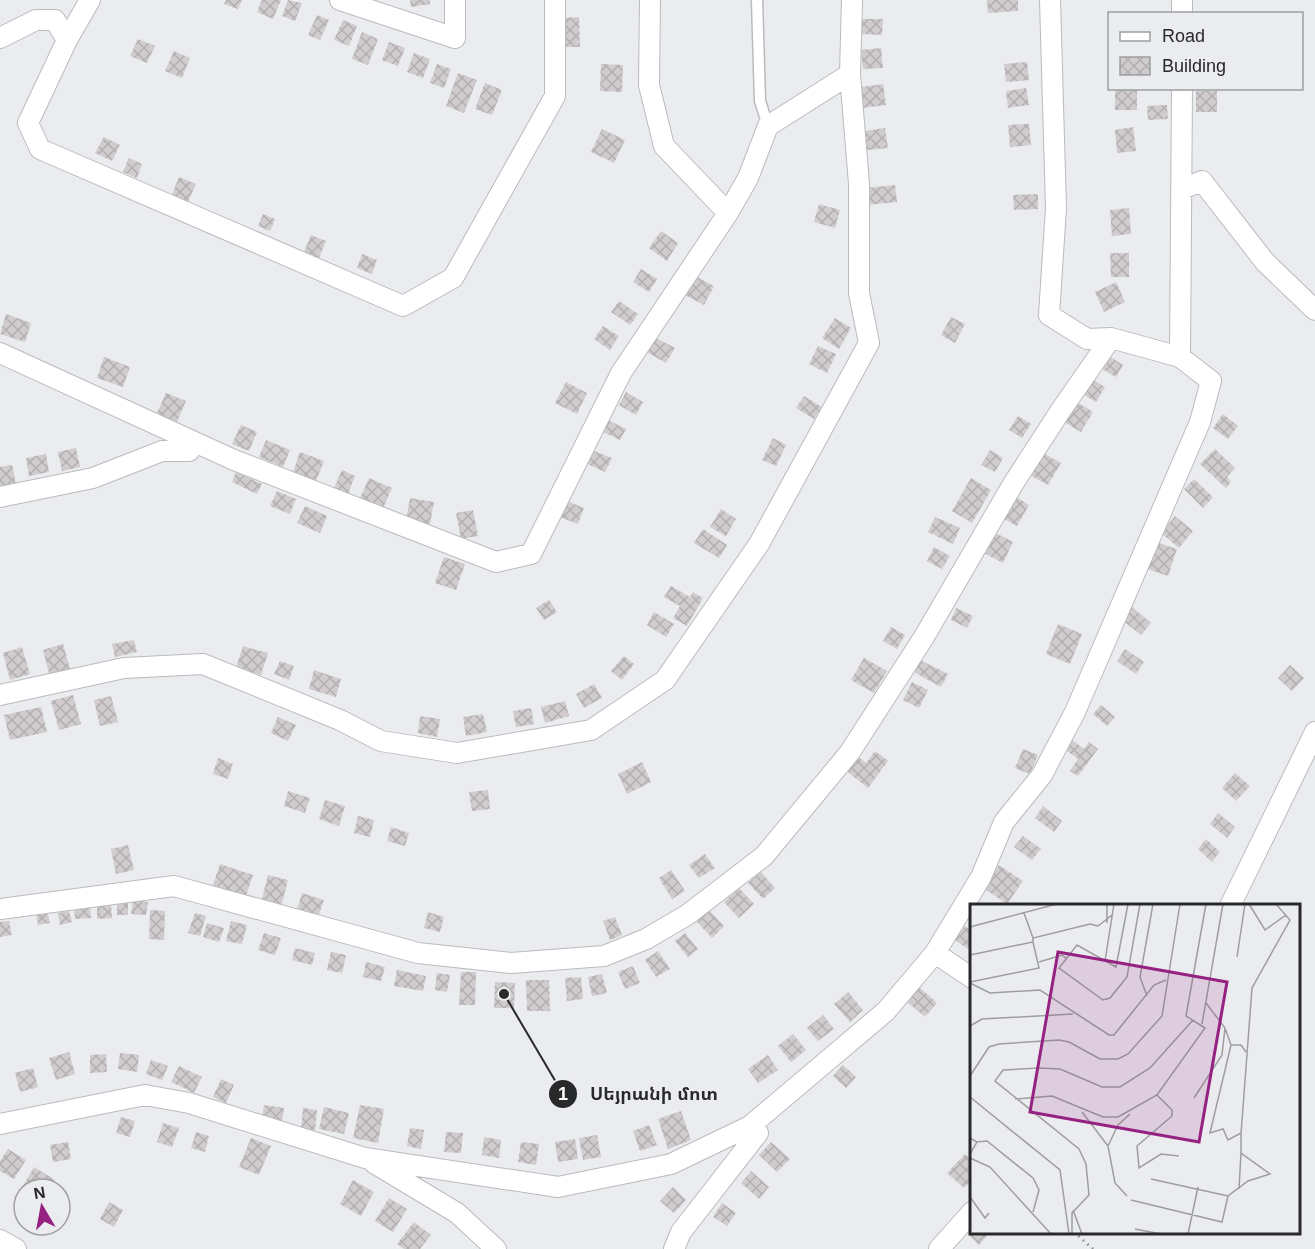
<svg xmlns="http://www.w3.org/2000/svg" width="1315" height="1249" font-family="Helvetica,'Noto Sans Armenian',sans-serif">
  <style>
    .building { fill: url(#building-cross-hatch) }
    .lines { fill: none; stroke-linecap: round; stroke-linejoin: round }
    .lane-casing { stroke: #b9bbbd; stroke-width: 13 }
    .street-casing { stroke: #b9bbbd; stroke-width: 22 }
    .path { stroke: #8c8d8f; stroke-width: 3; stroke-dasharray: 1.5 4.5; stroke-linecap: butt }
    .lane { stroke: #fff; stroke-width: 10 }
    .street { stroke: #fff; stroke-width: 20 }
    .inset-road { fill: none; stroke: #9d9ea0; stroke-width: 1.5 }
    .view { fill: #952281; fill-opacity: 0.15; stroke: #952281; stroke-width: 3 }
    .inset-edge { fill: none; stroke: #28292a; stroke-width: 3 }
    .leader { fill: none; stroke: #28292a; stroke-width: 2 }
    .callout-dot { fill: #28292a; stroke: #ebecef; stroke-width: 2 }
    .mark-label { font-size: 18px; text-anchor: middle; font-weight: bold; fill: #fff }
    .callout-label { font-size: 18px; text-anchor: middle; font-weight: bold; fill: #28292a; stroke: #ebecef; stroke-width: 4.5; stroke-linejoin: round; paint-order: stroke }
  </style>
  <defs>
    <pattern id="building-cross-hatch" width="8" height="8" patternUnits="userSpaceOnUse" patternTransform="scale(1.5)"><rect width="8" height="8" fill="#d0cccd"/><path d="M0 0l8 8M0 8l8-8" fill="none" stroke="#b3afb0"/></pattern>
  </defs>
  <rect width="100%" height="100%" fill="#ebecef"/>
  <path class="building" d="M226,0H242L238,9L224,4Z
    M262,0H281L273,19L257,12Z
    M288,0L302,3L295,21L282,16Z
    M410,0H430V4L411,7Z
    M987,0H1018V11L988,13Z
    M317,15L329,20L320,40L308,35Z
    M579,17L580,47H562L561,18Z
    M861,19H883L882,35L861,34Z
    M343,20L357,26L349,46L334,40Z
    M362,32L378,39L368,65L352,59Z
    M138,39L155,46L147,63L130,56Z
    M389,42L405,48L398,66L382,60Z
    M881,48L883,68L863,69L861,50Z
    M174,51L190,58L182,78L165,71Z
    M414,53L430,59L423,78L407,72Z
    M1027,62L1029,80L1006,82L1004,64Z
    M437,64L451,69L444,88L430,83Z
    M601,64L623,65L622,92L600,91Z
    M458,73L477,80L464,113L446,106Z
    M485,83L502,90L492,115L475,109Z
    M883,84L886,105L863,108L861,87Z
    M1026,88L1029,105L1008,108L1006,91Z
    M1115,90H1137V110H1115Z
    M1196,91H1217V112H1196Z
    M1167,105L1168,119L1148,120L1147,106Z
    M1029,124L1031,145L1010,147L1008,125Z
    M1133,127L1136,151L1117,153L1115,130Z
    M885,128L888,148L867,150L864,131Z
    M602,129L625,140L614,163L591,152Z
    M104,137L120,145L112,161L95,153Z
    M129,158L142,164L137,178L123,172Z
    M179,177L196,184L187,204L171,197Z
    M895,185L897,202L866,205L865,188Z
    M1038,194V209L1014,210L1013,195Z
    M819,204L840,210L835,228L814,222Z
    M1129,208L1131,234L1112,236L1110,210Z
    M263,214L275,219L270,231L258,226Z
    M661,231L678,243L667,261L649,248Z
    M311,235L326,241L319,258L304,252Z
    M1110,253H1129V277H1111Z
    M362,254L377,260L372,274L357,268Z
    M641,269L657,279L649,292L633,282Z
    M693,275L714,286L704,305L683,294Z
    M1116,282L1125,302L1104,312L1095,292Z
    M619,301L638,314L630,325L611,312Z
    M6,314L31,323L25,342L0,334Z
    M951,317L965,324L955,343L941,335Z
    M835,318L851,328L839,349L822,338Z
    M603,326L619,336L610,350L594,339Z
    M654,337L675,348L666,363L645,351Z
    M818,346L836,354L827,373L809,364Z
    M1109,356L1123,365L1116,377L1102,369Z
    M104,357L130,367L123,387L97,378Z
    M1090,378L1105,387L1096,402L1081,393Z
    M566,382L587,393L577,414L555,403Z
    M626,392L643,402L636,415L619,405Z
    M166,393L186,401L176,424L156,415Z
    M804,396L822,407L814,419L796,408Z
    M1077,402L1093,412L1081,432L1064,422Z
    M1223,414L1238,426L1228,439L1213,428Z
    M1018,416L1031,424L1022,438L1009,430Z
    M608,420L626,429L620,440L603,432Z
    M241,425L257,432L249,451L232,444Z
    M773,438L786,445L776,466L762,460Z
    M266,440L290,450L283,467L259,457Z
    M76,448L80,467L62,471L58,452Z
    M589,449L612,458L605,472L583,462Z
    M1215,449L1235,468L1227,477L1231,482L1226,488L1200,464Z
    M990,450L1003,458L995,472L981,465Z
    M300,452L324,461L316,481L293,472Z
    M1043,453L1061,463L1048,485L1030,475Z
    M46,454L49,472L29,476L26,458Z
    M12,465L16,484L0,488V467Z
    M342,470L355,476L348,494L334,488Z
    M236,472L262,484L257,494L232,482Z
    M369,478L392,488L383,508L360,498Z
    M971,478L991,490L972,523L952,511Z
    M1194,479L1213,497L1203,508L1184,489Z
    M277,491L296,499L290,514L270,506Z
    M1016,497L1029,505L1017,526L1004,519Z
    M410,498L434,502L430,524L406,520Z
    M567,501L584,508L578,524L560,517Z
    M305,506L327,516L320,533L297,523Z
    M721,509L736,519L726,536L710,527Z
    M473,510L478,536L461,539L456,513Z
    M1175,516L1193,531L1179,548L1161,533Z
    M935,517L960,528L953,544L928,532Z
    M703,529L727,545L719,558L694,543Z
    M992,531L1013,542L1003,563L982,552Z
    M1156,542L1177,549L1168,576L1147,569Z
    M934,547L950,556L942,569L927,561Z
    M444,557L465,564L456,590L435,583Z
    M671,586L690,597L693,592L703,598L687,626L673,618L680,606L664,597Z
    M549,600L557,612L544,620L536,608Z
    M1132,607L1151,623L1141,635L1122,620Z
    M956,608L973,616L967,628L951,620Z
    M654,612L674,624L666,637L647,625Z
    M1058,624L1082,634L1070,664L1046,654Z
    M891,627L905,635L897,649L883,641Z
    M134,640L137,652L115,657L112,644Z
    M63,644L71,672L50,677L43,650Z
    M243,646L268,653L261,675L236,668Z
    M22,647L30,674L10,680L3,653Z
    M1125,649L1144,662L1136,674L1117,661Z
    M624,656L634,664L622,680L611,671Z
    M864,658L887,671L874,693L851,680Z
    M918,659L948,674L941,687L912,671Z
    M280,661L294,666L289,680L274,674Z
    M1290,665L1304,678L1292,691L1278,678Z
    M314,670L341,679L336,697L309,689Z
    M912,682L928,690L919,708L903,700Z
    M594,684L602,698L584,708L576,694Z
    M73,695L81,724L59,730L51,701Z
    M111,696L118,722L100,726L94,700Z
    M565,701L569,716L545,723L541,707Z
    M1101,705L1115,717L1107,726L1093,714Z
    M41,707L47,732L10,740L4,715Z
    M531,708L534,724L516,727L513,711Z
    M483,714L487,732L466,736L463,717Z
    M420,716L440,719L437,737L418,733Z
    M278,717L296,725L288,741L271,733Z
    M1070,738L1084,749L1089,742L1098,749L1078,776L1070,771L1078,759L1063,748Z
    M1023,749L1038,755L1030,774L1015,768Z
    M875,751L888,761L868,788L845,770L857,756L866,763Z
    M218,758L233,764L228,779L213,774Z
    M642,762L651,782L627,794L618,774Z
    M1235,773L1250,786L1236,801L1222,788Z
    M488,790L490,809L472,811L469,792Z
    M288,791L310,798L305,813L284,806Z
    M325,800L345,806L339,826L319,819Z
    M1043,806L1062,821L1054,832L1035,818Z
    M1218,813L1235,827L1227,838L1210,824Z
    M358,816L374,820L370,837L354,833Z
    M391,827L409,833L405,846L387,841Z
    M1023,836L1041,849L1032,860L1014,847Z
    M1206,839L1220,852L1212,862L1198,849Z
    M128,845L134,870L116,874L111,849Z
    M705,854L715,868L699,878L689,865Z
    M220,864L253,875L246,896L213,885Z
    M999,865L1023,881L1007,904L983,888Z
    M671,870L685,891L672,899L659,878Z
    M761,872L775,888L763,899L748,883Z
    M268,875L288,880L281,907L261,903Z
    M739,888L754,904L739,918L724,902Z
    M302,893L324,900L317,920L296,913Z
    M133,900L148,902L146,915L131,914Z
    M128,902V915H117V903Z
    M90,904L91,918L75,919L74,905Z
    M111,904L112,918L97,919V905Z
    M47,910L50,923L38,925L36,912Z
    M150,910L165,911L164,940L149,939Z
    M709,910L724,926L712,938L697,922Z
    M69,911L72,922L60,925L58,913Z
    M428,912L444,917L440,932L424,928Z
    M195,913L206,916L200,936L188,933Z
    M615,917L622,935L610,940L603,921Z
    M9,921L12,935L0,937V922Z
    M231,921L247,925L242,944L226,941Z
    M207,923L224,928L219,942L203,937Z
    M965,926L972,931V952L955,940Z
    M264,933L281,938L275,955L258,950Z
    M685,933L698,949L688,957L675,941Z
    M295,948L315,953L312,965L292,960Z
    M658,951L670,969L656,977L645,960Z
    M331,952L346,955L342,973L327,970Z
    M366,962L385,967L381,981L363,977Z
    M633,966L640,983L625,989L618,972Z
    M397,970L426,976L423,991L394,986Z
    M461,972H476L475,1005H459Z
    M437,973L450,975L447,992L435,990Z
    M602,974L607,993L592,996L588,977Z
    M581,977L583,999L567,1001L565,978Z
    M526,980H549L550,1011H527Z
    M495,982L515,983L514,1008H494Z
    M918,986L937,1003L925,1017L906,1001Z
    M848,992L863,1010L850,1022L834,1004Z
    M823,1015L834,1029L818,1041L807,1028Z
    M793,1034L806,1050L791,1062L778,1046Z
    M69,1052L75,1074L56,1080L49,1058Z
    M120,1053L139,1055L137,1072L118,1069Z
    M106,1054L107,1072L90,1073V1055Z
    M768,1055L778,1070L758,1083L748,1069Z
    M151,1060L168,1066L162,1080L146,1074Z
    M843,1065L856,1077L846,1088L833,1076Z
    M179,1066L202,1077L194,1093L171,1082Z
    M33,1068L38,1087L20,1092L15,1073Z
    M221,1079L234,1085L226,1103L213,1097Z
    M264,1105L284,1108L282,1122L262,1119Z
    M360,1105L384,1109L378,1143L353,1138Z
    M324,1107L349,1113L344,1134L319,1129Z
    M303,1108L317,1110L315,1130L301,1129Z
    M681,1111L691,1140L668,1149L658,1119Z
    M121,1117L135,1121L130,1137L116,1133Z
    M163,1123L179,1128L172,1147L157,1142Z
    M649,1125L657,1145L640,1151L633,1131Z
    M410,1128L424,1130L421,1149L407,1146Z
    M196,1132L209,1136L205,1152L191,1148Z
    M446,1132L463,1133L461,1153L444,1152Z
    M597,1135L601,1157L583,1160L579,1138Z
    M484,1137L501,1140L499,1158L482,1155Z
    M251,1138L271,1146L259,1175L239,1167Z
    M575,1139L578,1159L558,1162L555,1142Z
    M68,1142L71,1159L53,1162L50,1145Z
    M521,1142L539,1144L536,1165L518,1162Z
    M771,1142L790,1159L777,1172L759,1155Z
    M8,1149L26,1160L14,1179L0,1171V1161Z
    M965,1154L972,1160V1180L964,1188L947,1173Z
    M34,1167L55,1180L50,1189L22,1188Z
    M751,1171L769,1187L759,1199L741,1183Z
    M353,1180L374,1192L361,1216L340,1204Z
    M673,1187L686,1200L674,1213L660,1201Z
    M389,1198L407,1209L393,1232L375,1221Z
    M109,1202L123,1210L114,1227L100,1219Z
    M722,1203L736,1213L727,1226L713,1217Z
    M414,1222L431,1235L420,1249H404L397,1244Z
    M972,1230V1232H990L979,1245L968,1234Z"/>
  <g class="lines">
    <defs>
      <path id="lane" d="M757,0L760,101L768,126"/>
      <path id="street" d="M90,0L67,40L28,123L40,149L403,306L453,278L555,96V0
        M340,0L455,38V0
        M650,0L649,85L664,146L728,213
        M1182,14V0
        M0,38L36,20H55L67,40
        M1182,189L1202,181L1265,262L1315,310
        M0,353L234,460L496,562L531,554L621,373L728,213L748,178L768,126L850,74
        M1180,357L1182,88
        M0,497L93,478L162,451H189L196,443
        M0,695L124,668L203,664L340,720L381,741L457,753L591,730L665,680L759,544L869,343L859,293V184L850,74L852,0
        M1230,906L1315,732
        M0,909L174,886L418,953L511,963L604,956L646,939L687,915L764,856L850,752L924,637L1013,484L1061,410L1111,338
        M935,953L972,978
        M0,1124L145,1095L189,1103L365,1158L558,1187L671,1164L750,1126L886,1011L935,953L981,877L1004,822L1042,775L1075,712L1200,422L1211,381L1180,357L1111,338L1087,339L1049,315L1056,208L1050,0
        M374,1163L457,1213L496,1249
        M0,1240L16,1249
        M674,1249L681,1232L758,1133
        M939,1249L972,1212"/>
    </defs>
    <use href="#lane" class="lane-casing"/>
    <use href="#street" class="street-casing"/>
    <path class="path" d="M1074,1232L1093,1249"/>
    <use href="#lane" class="lane"/>
    <use href="#street" class="street"/>
  </g>
  <g transform="translate(970 904)">
    <rect width="330" height="330" fill="#ebecef"/>
    <path class="inset-road" d="M137,0V19M158,0L146,63L107,41L89,64L133,96L140,94L157,73L170,0M279,0L295,26L316,11M54,9L63,34M0,23L87,0M0,51L63,38V34L120,20L128,22L142,11M267,53L275,0M135,57L144,0M69,58L92,51L96,54M0,78L69,64L63,38M0,79L20,89L70,86L139,131H144L184,81L196,76M177,92L170,73L183,0M232,120L253,0M0,122L12,115L103,110M255,124L261,141L240,229L253,225L258,236L271,229M261,141H271L276,148M0,172L19,143L29,140L89,136L99,138L130,155H148L158,150L192,112L210,0M187,191L202,206V212L167,242L169,264L191,250L209,252M0,193L90,266L99,330M224,194L252,151L255,124L236,99M45,195L82,192L133,213H148L187,191L235,124L216,112L236,0M112,208L138,242M0,234L7,238L0,250M7,238L17,237L63,274L69,286L63,308M0,254L20,263L81,330M181,275L258,292M269,285L271,249M157,292L145,279L138,242L148,221L160,210M0,293L15,314L19,309M161,296L252,318L258,292L278,277L300,270L271,249V230L282,84L320,16L306,0M103,306L112,330M165,325L191,330M102,330V309L119,291L116,260L109,245L25,177L33,166L69,164L90,165L132,183H150L180,164L223,116M218,330L228,283"/>
    <path class="view" d="M88,48L257,78L229,238L60,208Z"/>
    <rect width="330" height="330" class="inset-edge"/>
  </g>
  <path class="leader" d="M504 994L563 1094"/>
  <g class="callout-dot">
    <circle cx="504" cy="994" r="6"/>
    <circle cx="563" cy="1094" r="15"/>
  </g>
  <g class="mark-label">
    <text x="563" y="1100">1</text>
  </g>
  <g class="callout-label">
    <text x="654" y="1100">Սեյրանի մոտ</text>
  </g>
  <rect x="1108" y="12" width="195" height="78" fill="#ebecef" stroke="#9d9ea0" stroke-width="1.5"/>
  <rect x="1120" y="32" width="30" height="9" fill="#ffffff" stroke="#9d9ea0" stroke-width="1.5"/>
  <text x="1162" y="42" font-size="18" fill="#28292a">Road</text>
  <rect x="1120" y="57" width="30" height="18" fill="url(#building-cross-hatch)" stroke="#9d9ea0" stroke-width="1.5"/>
  <text x="1162" y="72" font-size="18" fill="#28292a">Building</text>
  <g transform="translate(42 1207) rotate(350)"><circle r="28" fill="#ebecef" stroke="#9d9ea0" stroke-width="1.5"/>
  <path d="M0-4.5L10 22L0 15L-10 22Z" fill="#952281"/>
  <text y="-9" font-size="16" font-weight="bold" text-anchor="middle" fill="#28292a">N</text>
  </g>
</svg>
